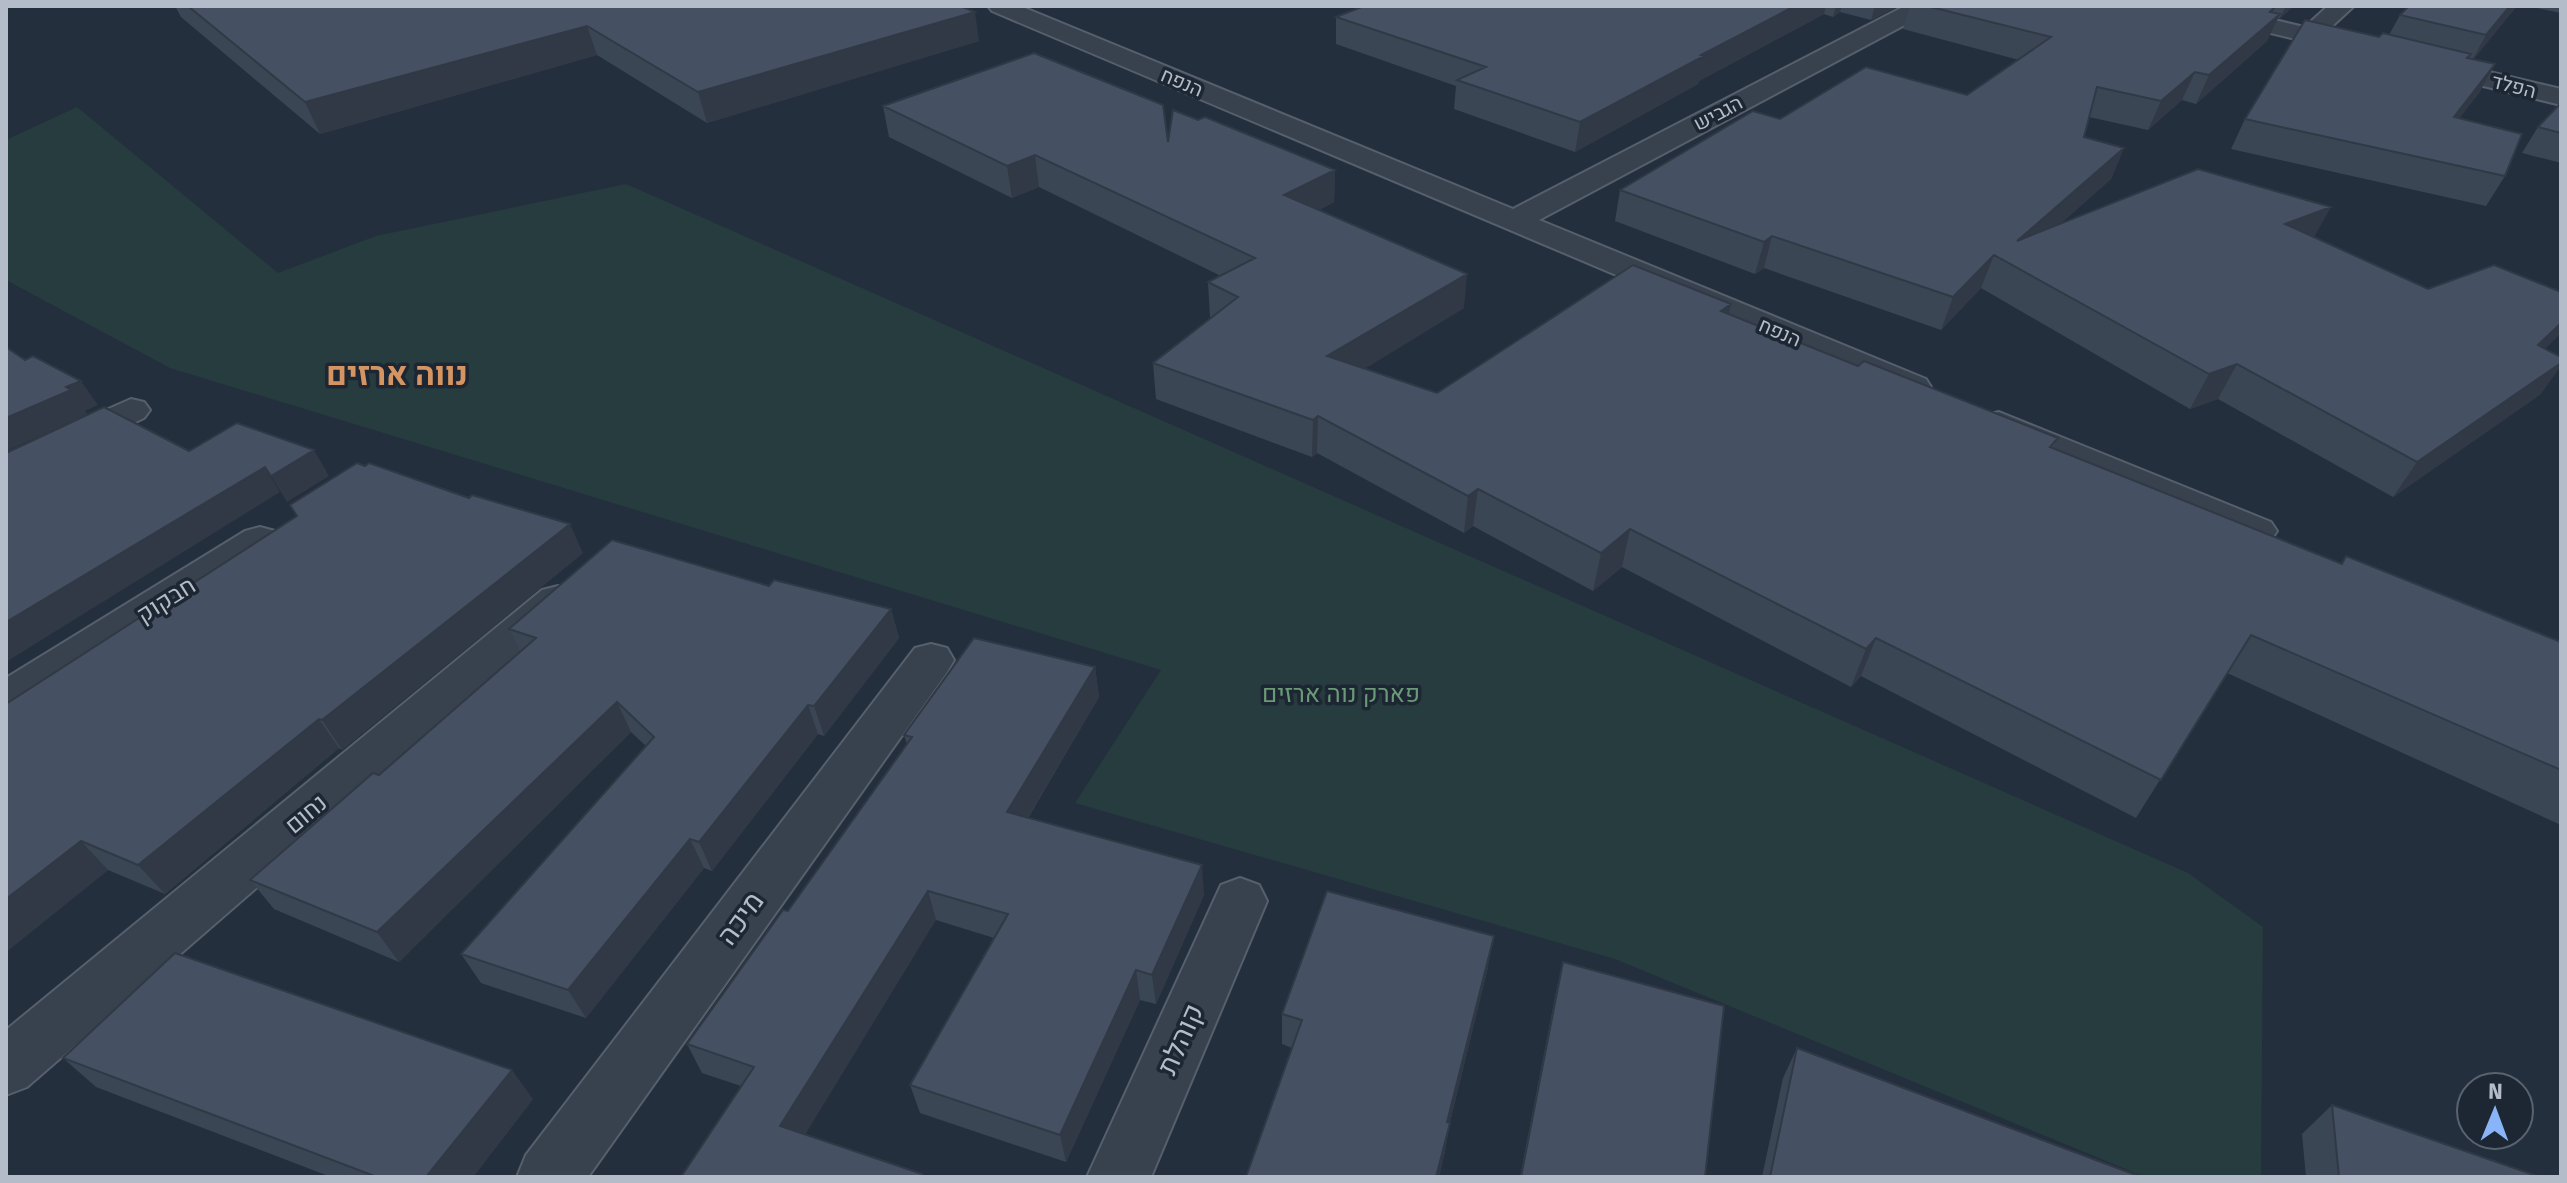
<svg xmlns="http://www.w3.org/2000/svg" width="2567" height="1183" font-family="'Fira Sans',Heebo,sans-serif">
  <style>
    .green { fill: #263c3f }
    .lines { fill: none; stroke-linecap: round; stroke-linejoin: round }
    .minor-casing { stroke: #565f6c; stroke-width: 4 }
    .tertiary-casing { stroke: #565f6c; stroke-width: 4 }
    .minor { fill: #38414e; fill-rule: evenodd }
    .tertiary { fill: #38414e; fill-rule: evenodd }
    .wall { fill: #3b4654 }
    .shaded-wall { fill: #303945 }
    .building { fill: #455162; stroke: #303945; stroke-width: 2 }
    .labels { text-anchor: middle; stroke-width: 7; stroke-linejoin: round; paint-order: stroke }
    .far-street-label { font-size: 20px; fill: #b4bcc9; stroke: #1d2633 }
    .street-label { font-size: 24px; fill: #b4bcc9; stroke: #1d2633 }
    .park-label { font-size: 24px; fill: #6b9a76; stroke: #1d2633 }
    .near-street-label { font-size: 28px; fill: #b4bcc9; stroke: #1d2633 }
    .district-label { font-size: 32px; font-weight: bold; fill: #d59563; stroke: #1d2633 }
  </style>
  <rect width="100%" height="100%" fill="#242f3e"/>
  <path class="green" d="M77,107L278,273L376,236L626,184L2188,873L2263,927L2261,1177H2145L1615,959L1075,803L1161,670L170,368L6,280V140Z"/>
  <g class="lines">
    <defs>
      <path id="minor" d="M988,6H1020L1513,209L1905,6H1935L1931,11L1539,220L1926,379L1931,387L1926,395L1913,398L1900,395L992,11Z
        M2328,6H2354L2317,40H2299L2296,35Z
        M131,399L144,402L150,410L144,418L20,477L6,481V454Z
        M1999,412L2271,522L2277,531L2271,540L2256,544L2241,540L1986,431L1980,423L1986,415Z
        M260,527L275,531L281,541L275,551L23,713L6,718V678L245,531Z
        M558,586L574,590L580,601L574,612L27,1087L6,1095V1030L542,590Z
        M931,644L947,648L954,660L947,672L588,1177H517L526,1155L915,648Z
        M1240,878L1259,885L1267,901L1151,1177H1087L1221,885Z"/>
      <path id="tertiary" d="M2176,6H2217L2366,42L2369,47L2366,52L2357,54L2180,11Z
        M2427,57L2561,89V105L2418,70L2414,65L2418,60Z"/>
    </defs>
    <use href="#minor" class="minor-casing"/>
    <use href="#tertiary" class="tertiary-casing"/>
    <use href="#minor" class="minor"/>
    <use href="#tertiary" class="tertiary"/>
  </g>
  <path class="wall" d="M175,6H960L979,41L707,123L597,55L320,134L181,17Z
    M1364,6H1899L1871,20L1840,12L1833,17L1824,14L1699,81L1698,84L1575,152L1454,109L1456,86L1336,44V17Z
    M1910,6H2294L2280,18H2278L2267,41L2196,104L2182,100L2148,130L2089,117L2084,137L2124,148L2111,179L2060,224L2314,237L2545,349L2541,394L2393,497L2218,399L2190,409L1981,288L1941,330L1764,268L1755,274L1615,221L1620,190L1780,119L1967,95L2019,60L1903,29Z
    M2517,6L2473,59L2495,64L2479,93L2459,118L2505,176L2486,206L2231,149L2245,119L2379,37L2389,35L2400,15Z
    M2527,6H2561V13Z
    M2561,103V163L2522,153L2538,127Z
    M883,106L1168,142L1198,120L1335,170L1334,202L1319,210L1464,308L1365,368L1437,393L1729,314L1858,366L2058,438L2053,448L2341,564L2561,642V825L2227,673L2136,818L1861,676L1851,687L1622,567L1593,591L1473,526L1464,533L1317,453L1312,457L1156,399L1153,363L1211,318L1210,317L1208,282L1221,276L1039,187L1012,198L889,137Z
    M583,553L342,750L339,748L165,894L108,870L6,952V704Z
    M769,586L891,609L899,638L824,736L818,734L712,871L704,868L586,1018L481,983L461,954L646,746L631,732L399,962L274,909L250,880L379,775L520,651L509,629Z
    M1095,667L1099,697L1028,818L1204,895L1156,1004L1140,1000L1066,1162L920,1113L910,1085L994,938L936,920L681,1177L741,1086L702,1073L687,1044L788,911L907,744L904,735Z
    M1563,962L1705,1177H1520L1556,992Z
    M1488,967L1450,1122L1445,1151L1439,1177H1246L1292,1048L1282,1044V1014Z
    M1797,1048L2141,1177H1762L1783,1078Z
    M63,1058L533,1099L473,1177H331L96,1087Z
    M2332,1105L2540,1177H2306L2302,1134Z"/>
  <path class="shaded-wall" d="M1795,6H1826L1824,14L1699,81L1698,84L1575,152L1580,122L1701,55Z
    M1836,6H1842L1840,12L1833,17Z
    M1875,6H1899L1871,20Z
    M2286,6H2294L2280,18Z
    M2510,6H2517L2470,64L2486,35Z
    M2275,7L2266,26L2280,14L2267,41L2196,104L2209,75Z
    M975,12L979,41L707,123L698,92Z
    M587,26L597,55L320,134L305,102Z
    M2495,64L2479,93L2437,147L2454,117Z
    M2195,72L2182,100L2148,130L2161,101Z
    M2124,148L2111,179L2013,266L2017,241Z
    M1035,155L1039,187L1012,198L1007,166Z
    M1335,170L1334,202L1284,228V195Z
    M2331,207L2313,239L2285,224Z
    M1772,236L1764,268L1755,274L1764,242Z
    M1994,255L1981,288L1941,330L1953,297Z
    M1467,274L1464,308L1327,392V356Z
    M1731,304L1723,339L1721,311Z
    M2561,323V333L2514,380L2538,345Z
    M2561,363V366L2541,394L2393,497L2417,462Z
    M2237,364L2218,399L2190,409L2209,374Z
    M81,381L98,405L85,411L88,415L6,451V418Z
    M1318,416L1317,453L1312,457L1313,420Z
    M314,450L329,476L287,502L271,476Z
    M265,467L280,492L6,662V622Z
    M1478,489L1473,526L1464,533L1468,496Z
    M570,524L583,553L342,750L322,720Z
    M1630,529L1622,567L1593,591L1601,553Z
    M891,609L899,638L824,736L814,706Z
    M1876,638L1861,676L1851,687L1866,649Z
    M1095,667L1099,697L1013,842L1007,812Z
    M617,702L631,732L399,962L377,932Z
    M808,705L818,734L712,871L699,842Z
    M319,719L339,748L165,894L138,865Z
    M690,839L704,868L586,1018L568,990Z
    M81,841L108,870L6,952V899Z
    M1202,865L1204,895L1156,1004L1152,975Z
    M928,891L936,920L794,1153L780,1126Z
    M1494,936L1488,967L1443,1151L1447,1122Z
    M1136,970L1140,1000L1066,1162L1060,1135Z
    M512,1070L533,1099L473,1177H426Z
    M1450,1123L1445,1151L1439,1177H1436Z"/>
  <path class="building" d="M188,6H960L975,12L698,92L587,26L305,102Z
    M1364,6H1795L1701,55L1704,56L1580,122L1457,80L1486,67L1336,17Z
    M1927,6H2270L2275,7L2270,12L2280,14L2209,75L2195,72L2161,101L2097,87L2084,137L2124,148L2017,241L2198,169L2331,207L2285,224L2428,289L2494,265L2561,292V323L2538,345L2561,357V363L2417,462L2237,364L2209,374L1994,255L1953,297L1772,236L1764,242L1620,190L1753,111L1780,119L1866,67L1967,95L2051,37Z
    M2409,6H2510L2486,35L2400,15Z
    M2305,20L2379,37L2383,33L2471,54L2467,58L2495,64L2454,117L2522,134L2505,176L2245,119Z
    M1034,53L1163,105L1168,142L1173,110L1198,120L1205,117L1335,170L1284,195L1467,274L1327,356L1437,393L1633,265L1731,304L1721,311L1858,366L1864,361L2058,438L2050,447L2342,564L2346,556L2561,642V770L2251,635L2161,780L1876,638L1866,649L1630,529L1601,553L1478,489L1468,496L1318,416L1313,420L1153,363L1238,297L1208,282L1255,258L1035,155L1007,166L883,106Z
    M2561,103V133L2538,127Z
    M6,347L25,360L33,356L81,381L66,387L71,390L6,418Z
    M104,407L189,451L237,423L314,450L271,476L265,467L6,622V453Z
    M357,463L365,466L369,463L469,498L472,495L570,524L322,720L319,719L138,865L81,841L6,899V704L297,516L290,505Z
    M612,540L769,586L774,580L891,609L814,706L808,705L699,842L690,839L568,990L461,954L654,737L617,702L377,932L250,880L373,773L379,775L536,638L509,629Z
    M974,638L1095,667L1007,812L1202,865L1152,975L1136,970L1060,1135L910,1085L1008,914L928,891L780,1126L922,1174L921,1177H681L754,1067L687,1044L783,910L788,911L912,737L904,735Z
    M1327,891L1494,936L1447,1122L1450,1123L1436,1177H1246L1302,1020L1282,1014Z
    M175,953L512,1070L426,1177H377L63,1058Z
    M1563,962L1724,1006L1705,1177H1521Z
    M1797,1048L2141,1177H1770Z
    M2332,1105L2540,1177H2339Z"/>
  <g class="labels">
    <g class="far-street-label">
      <text transform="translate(1182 82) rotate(23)" y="7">הנפח</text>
      <text transform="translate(2514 86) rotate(14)" y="7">הפלד</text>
      <text transform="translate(1718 113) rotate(-28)" y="7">הגביש</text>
      <text transform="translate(1780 332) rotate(23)" y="7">הנפח</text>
    </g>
    <g class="street-label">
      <text transform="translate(166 600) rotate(-32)" y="8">חבקוק</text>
      <text transform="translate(306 814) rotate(-40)" y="8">נחום</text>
    </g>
    <g class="park-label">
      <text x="1341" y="702">פארק נוה ארזים</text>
    </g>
    <g class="near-street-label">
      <text transform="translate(740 918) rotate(-54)" y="10">מיכה</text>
      <text transform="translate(1180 1039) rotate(-66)" y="10">קוהלת</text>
    </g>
    <g class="district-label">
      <text x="397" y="385">נווה ארזים</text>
    </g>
  </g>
  <rect width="2567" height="1183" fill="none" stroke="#b4bcc9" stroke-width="16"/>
  <g transform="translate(2495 1111) rotate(1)"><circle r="38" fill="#1d2633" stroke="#59626f" stroke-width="2"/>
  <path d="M0-6L14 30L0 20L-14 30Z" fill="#8ab4f8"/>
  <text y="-12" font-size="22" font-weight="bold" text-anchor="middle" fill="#b4bcc9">N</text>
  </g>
</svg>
